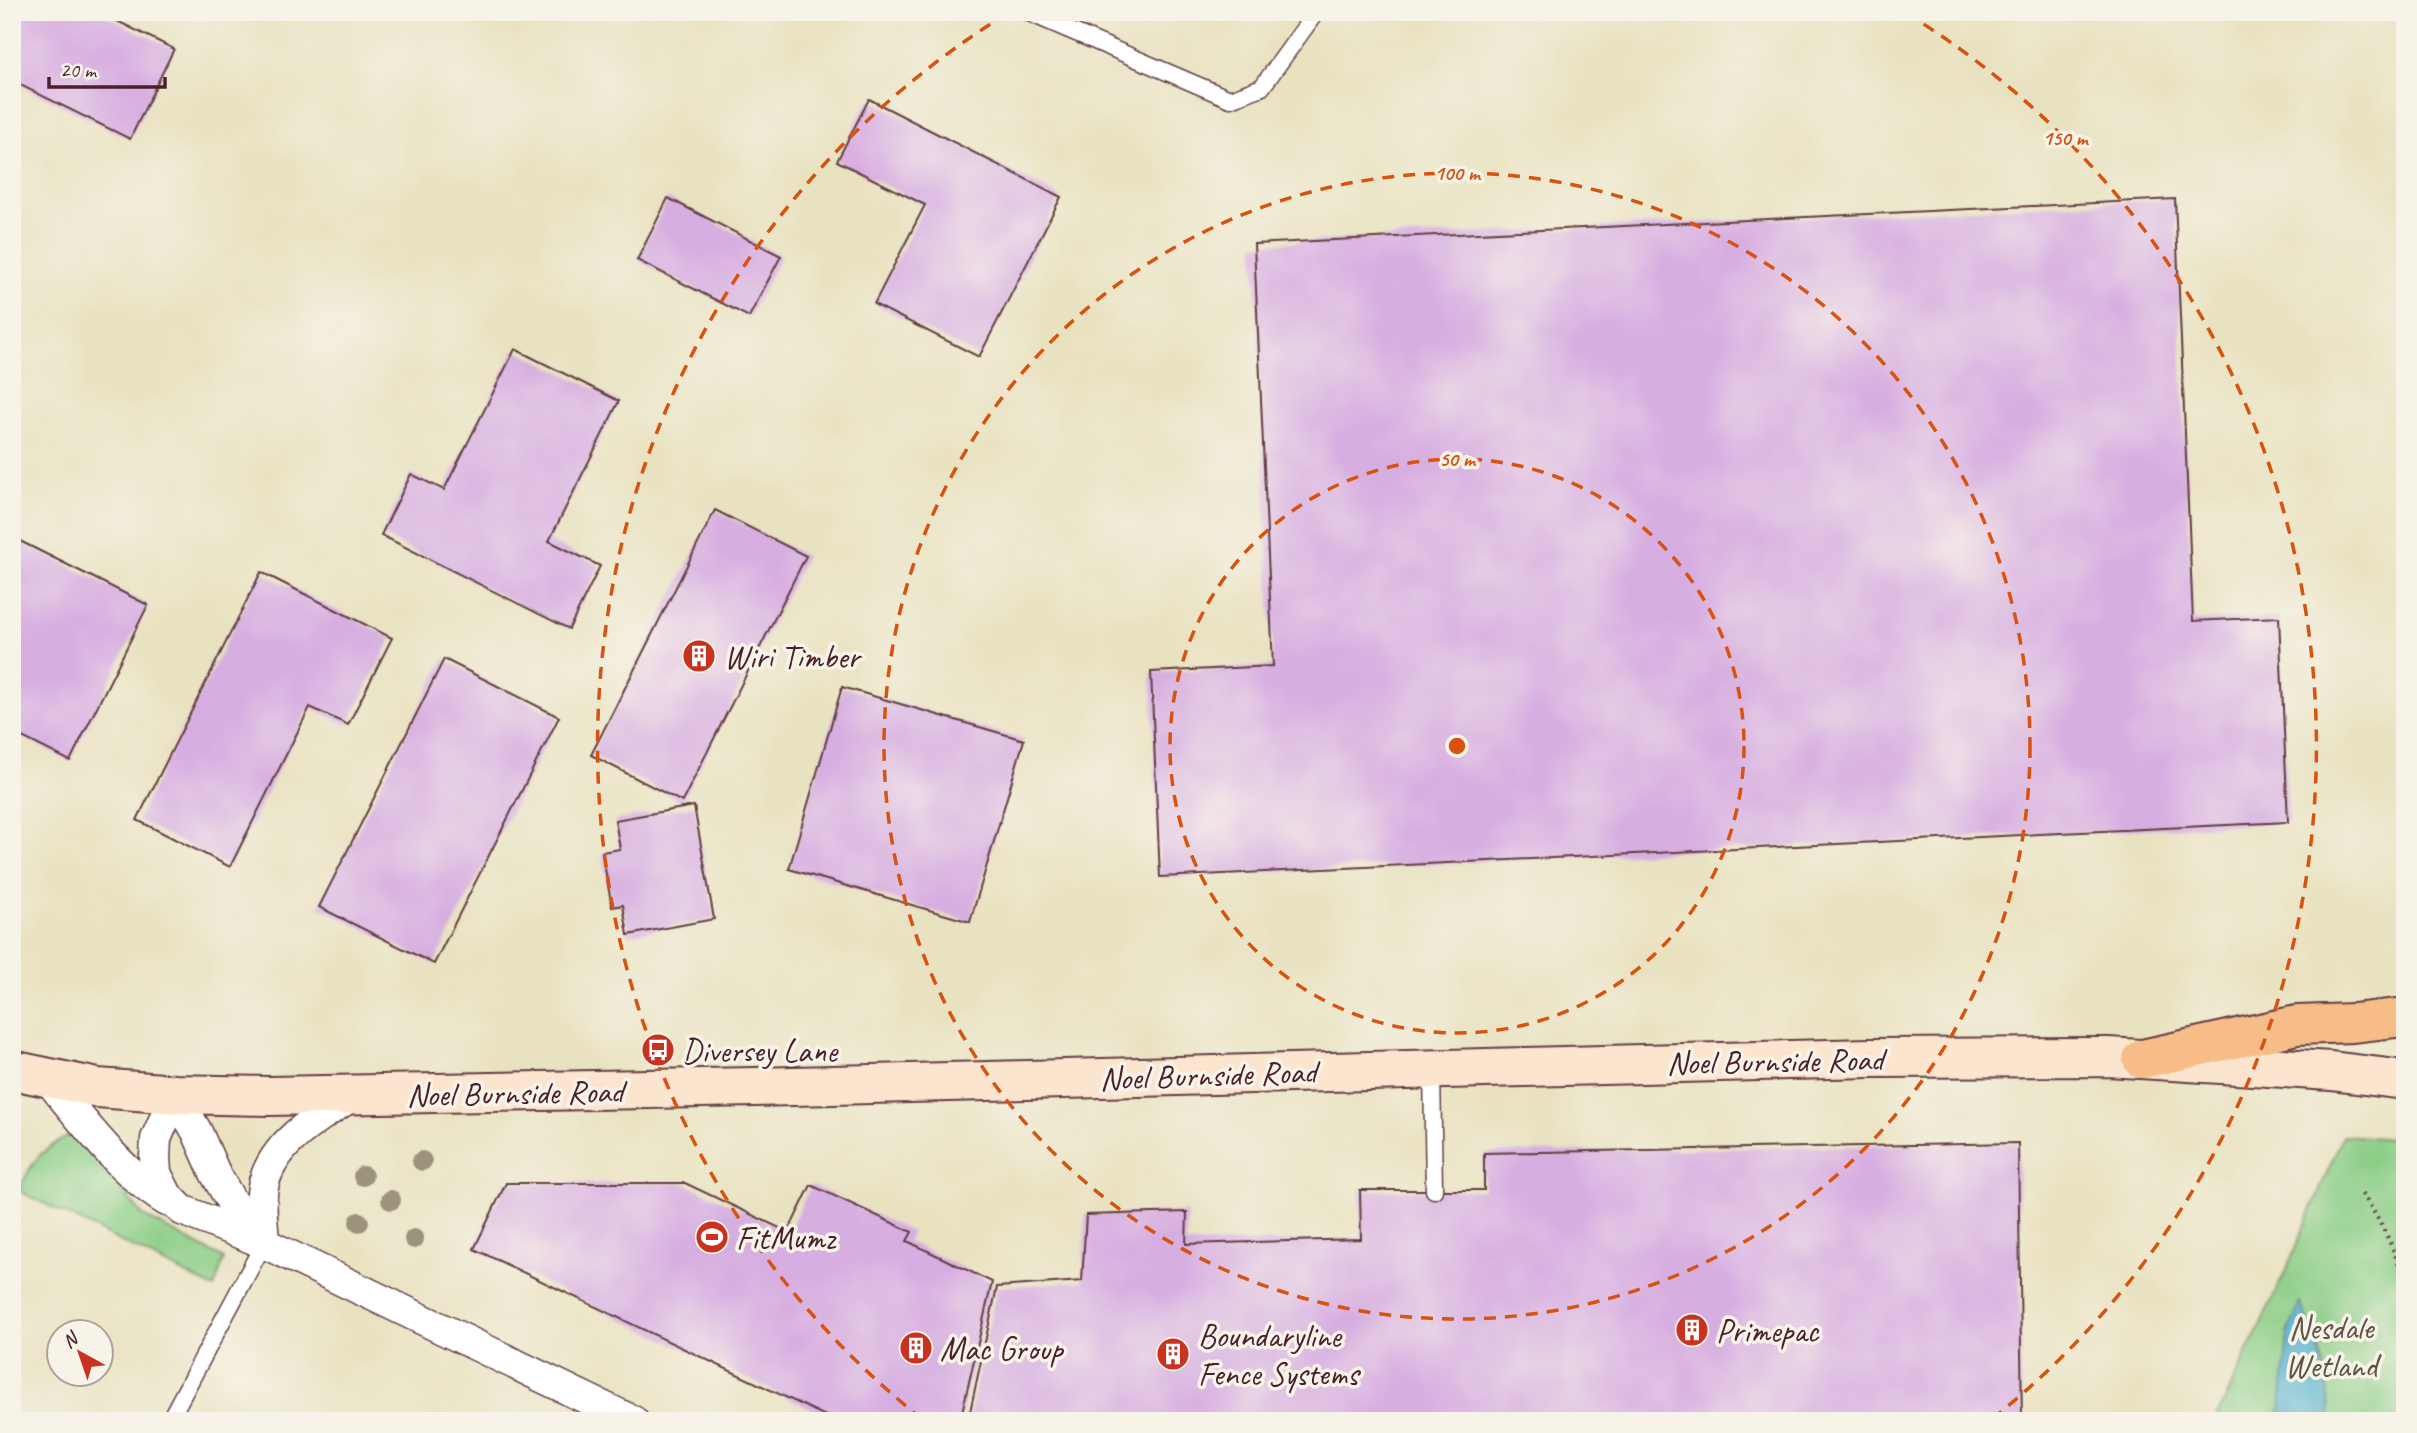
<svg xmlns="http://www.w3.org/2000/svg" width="2417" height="1433" font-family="Caveat,sans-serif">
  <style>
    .green { fill: #8acd85; stroke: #6a7658; stroke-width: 2 }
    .water { fill: #4fafce; stroke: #4c677c; stroke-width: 2 }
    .building { fill: #d7aee1 }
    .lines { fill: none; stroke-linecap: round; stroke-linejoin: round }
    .service-casing { stroke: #623c42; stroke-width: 19 }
    .minor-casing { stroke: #623c42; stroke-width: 33 }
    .secondary-casing { stroke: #623c42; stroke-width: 42 }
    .primary-casing { stroke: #623c42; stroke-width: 42 }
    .path { stroke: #623c42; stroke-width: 4.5; stroke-dasharray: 2 5; stroke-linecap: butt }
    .service { stroke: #fff; stroke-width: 16 }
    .minor { stroke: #fff; stroke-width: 30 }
    .secondary { stroke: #fce5cf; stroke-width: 38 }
    .primary { stroke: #f7bd88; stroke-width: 38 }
    .tree { fill: #9c937d }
    .ring { fill: none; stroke: #d8530f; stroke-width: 3.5; stroke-dasharray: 12 9 }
    .labels { text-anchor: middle; stroke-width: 7; stroke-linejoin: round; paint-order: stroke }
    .poi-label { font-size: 33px; fill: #4a1f2b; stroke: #f7f3e8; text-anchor: start }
    .street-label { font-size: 33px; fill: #4a1f2b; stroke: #f7f3e8 }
    .park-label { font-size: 33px; fill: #5d5346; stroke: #f7f3e8 }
    .centre { fill: #d8530f; stroke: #f7f3e8; stroke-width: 3.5 }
    .ring-label { font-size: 21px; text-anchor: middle; font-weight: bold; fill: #d8530f; stroke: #f7f3e8; stroke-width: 7; stroke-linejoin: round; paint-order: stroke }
  </style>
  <rect width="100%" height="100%" fill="#f7f3e8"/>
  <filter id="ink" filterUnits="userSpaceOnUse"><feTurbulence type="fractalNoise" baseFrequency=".0143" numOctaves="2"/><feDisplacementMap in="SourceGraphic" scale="14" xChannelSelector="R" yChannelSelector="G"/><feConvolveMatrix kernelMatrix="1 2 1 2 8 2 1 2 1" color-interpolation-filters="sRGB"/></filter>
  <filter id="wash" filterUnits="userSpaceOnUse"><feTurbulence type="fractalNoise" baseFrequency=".00686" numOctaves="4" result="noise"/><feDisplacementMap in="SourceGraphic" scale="28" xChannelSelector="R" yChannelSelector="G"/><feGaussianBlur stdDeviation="1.57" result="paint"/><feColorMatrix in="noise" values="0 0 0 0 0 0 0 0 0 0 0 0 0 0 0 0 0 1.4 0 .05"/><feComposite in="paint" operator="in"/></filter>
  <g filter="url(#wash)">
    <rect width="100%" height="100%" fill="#e9e2c1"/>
    <path class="green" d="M72,1134L99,1162L143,1216L224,1259L214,1288L19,1191C33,1157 41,1151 72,1134Z
      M2343,1135L2405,1140V1421H2215L2287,1268Z"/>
    <path class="water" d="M2300,1303C2318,1339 2331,1380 2330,1421H2272L2281,1409L2288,1334Z"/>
    <g id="blocks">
      <path class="building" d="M12,12H99L174,49L130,139L12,81Z
        M869,99L1061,197L979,357L874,304L925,205L837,161Z
        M668,198L781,256L749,317L637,260Z
        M2175,199L2193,621L2279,617L2288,822L1160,877L1151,672L1273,666L1254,244Z
        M515,349L619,401L549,541L600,566L569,629L381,535L411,474L444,490Z
        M715,510L806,556L682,802L591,755Z
        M12,537L148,605L70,761L12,732Z
        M261,572L392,638L348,725L310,707L230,867L137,820Z
        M444,659L559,717L434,964L319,907Z
        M842,687L1024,740L970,922L789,869Z
        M694,806L714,919L628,935L623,905L612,907L602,852L620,849L615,820Z
        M2018,1143L2022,1421H968L997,1287L1082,1281L1086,1215L1187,1212L1186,1244L1361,1239L1360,1190H1484V1153Z
        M506,1183H685L788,1232L811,1185L912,1232L907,1241L992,1282L960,1421H836L474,1249Z"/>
    </g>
  </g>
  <g filter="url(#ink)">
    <use href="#blocks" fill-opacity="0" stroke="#623c42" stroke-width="2"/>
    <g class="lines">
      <defs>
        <path id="service" d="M1027,12L1230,99L1262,87L1316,12
          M1432,1070L1434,1190
          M169,1421L264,1243"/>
        <path id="minor" d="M48,1079C81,1119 123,1175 167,1201
          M175,1094L156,1139L155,1157L156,1173L167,1195L182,1210L264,1243L633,1421
          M175,1094L197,1132L215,1173L231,1201L262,1240
          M264,1243C263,1223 259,1202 264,1182C276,1140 319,1117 353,1095"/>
        <path id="secondary" d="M12,1070L98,1088L175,1094L269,1096L755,1087L1870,1058L2108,1057L2331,1071L2405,1080"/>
        <path id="primary" d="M2142,1059L2297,1025L2353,1023L2405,1017"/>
      </defs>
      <use href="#service" class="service-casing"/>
      <use href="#minor" class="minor-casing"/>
      <use href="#secondary" class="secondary-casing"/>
      <use href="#primary" class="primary-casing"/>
      <path class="path" d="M2362,1194C2382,1222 2395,1250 2405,1282"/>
      <use href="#service" class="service"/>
      <use href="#minor" class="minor"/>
      <use href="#secondary" class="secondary"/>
      <use href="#primary" class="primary"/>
    </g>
    <g class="tree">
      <circle cx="422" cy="1161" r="10"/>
      <circle cx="363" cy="1176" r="10"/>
      <circle cx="391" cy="1200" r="10"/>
      <circle cx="359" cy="1222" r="10"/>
      <circle cx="414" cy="1239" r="10"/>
    </g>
  </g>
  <g class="ring">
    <circle cx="1457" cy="746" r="287"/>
    <circle cx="1457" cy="746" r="573"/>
    <path d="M922 1419A860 860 0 0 1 1008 13M1906 13A860 860 0 0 1 1992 1419"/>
  </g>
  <defs>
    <symbol id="building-disc" viewBox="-11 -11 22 22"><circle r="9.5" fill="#c8321e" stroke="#f7f3e8"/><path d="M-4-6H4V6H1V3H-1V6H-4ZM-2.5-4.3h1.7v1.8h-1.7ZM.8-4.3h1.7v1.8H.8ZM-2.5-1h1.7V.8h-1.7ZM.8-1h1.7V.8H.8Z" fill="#fff"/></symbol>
    <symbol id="bus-disc" viewBox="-11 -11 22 22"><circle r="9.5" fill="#c8321e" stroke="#f7f3e8"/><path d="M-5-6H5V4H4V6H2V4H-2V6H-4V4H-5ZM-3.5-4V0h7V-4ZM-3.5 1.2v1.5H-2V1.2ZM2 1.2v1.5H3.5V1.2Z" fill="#fff"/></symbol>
    <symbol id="stadium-disc" viewBox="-11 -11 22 22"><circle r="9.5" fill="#c8321e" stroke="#f7f3e8"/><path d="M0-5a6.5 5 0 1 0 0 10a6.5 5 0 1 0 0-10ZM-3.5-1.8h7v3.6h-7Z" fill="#fff"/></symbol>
  </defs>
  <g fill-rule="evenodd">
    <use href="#building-disc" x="680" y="637" width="38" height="38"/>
    <use href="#bus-disc" x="639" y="1031" width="38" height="38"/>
    <use href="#stadium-disc" x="693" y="1218" width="38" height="38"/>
    <use href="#building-disc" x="1673" y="1311" width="38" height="38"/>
    <use href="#building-disc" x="897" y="1329" width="38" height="38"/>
    <use href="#building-disc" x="1154" y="1335" width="38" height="38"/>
  </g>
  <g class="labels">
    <g class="poi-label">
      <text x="724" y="668">Wiri Timber</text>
      <text x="682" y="1062">Diversey Lane</text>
      <text x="736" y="1249">FitMumz</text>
      <text x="1716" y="1342">Primepac</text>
      <text x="1198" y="1347">Boundaryline<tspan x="1198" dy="38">Fence Systems</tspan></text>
      <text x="940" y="1360">Mac Group</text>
    </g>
    <g class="street-label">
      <text transform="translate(1775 1060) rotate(-1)" y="12">Noel Burnside Road</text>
      <text transform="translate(1208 1074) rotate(-2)" y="12">Noel Burnside Road</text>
      <text transform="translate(515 1092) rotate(-1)" y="12">Noel Burnside Road</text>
    </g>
    <g class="park-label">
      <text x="2331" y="1339">Nesdale<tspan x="2331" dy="38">Wetland</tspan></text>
    </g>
  </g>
  <circle cx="1457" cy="746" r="10" class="centre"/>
  <g class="ring-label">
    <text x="2065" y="145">150 m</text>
    <text x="1457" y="180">100 m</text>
    <text x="1457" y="466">50 m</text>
  </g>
  <rect width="2417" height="1433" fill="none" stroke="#f7f3e8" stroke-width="42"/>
  <g transform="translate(80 1353) rotate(320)"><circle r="33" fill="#f7f3e8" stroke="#b29e9c" stroke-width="2"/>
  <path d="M0-5L12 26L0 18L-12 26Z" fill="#c8321e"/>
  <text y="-10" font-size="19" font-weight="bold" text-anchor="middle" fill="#4a1f2b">N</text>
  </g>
  <path d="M49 77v10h116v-10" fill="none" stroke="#4a1f2b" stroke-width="3.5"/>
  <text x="60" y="77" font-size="21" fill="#4a1f2b" stroke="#f7f3e8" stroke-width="5" paint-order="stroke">20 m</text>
</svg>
